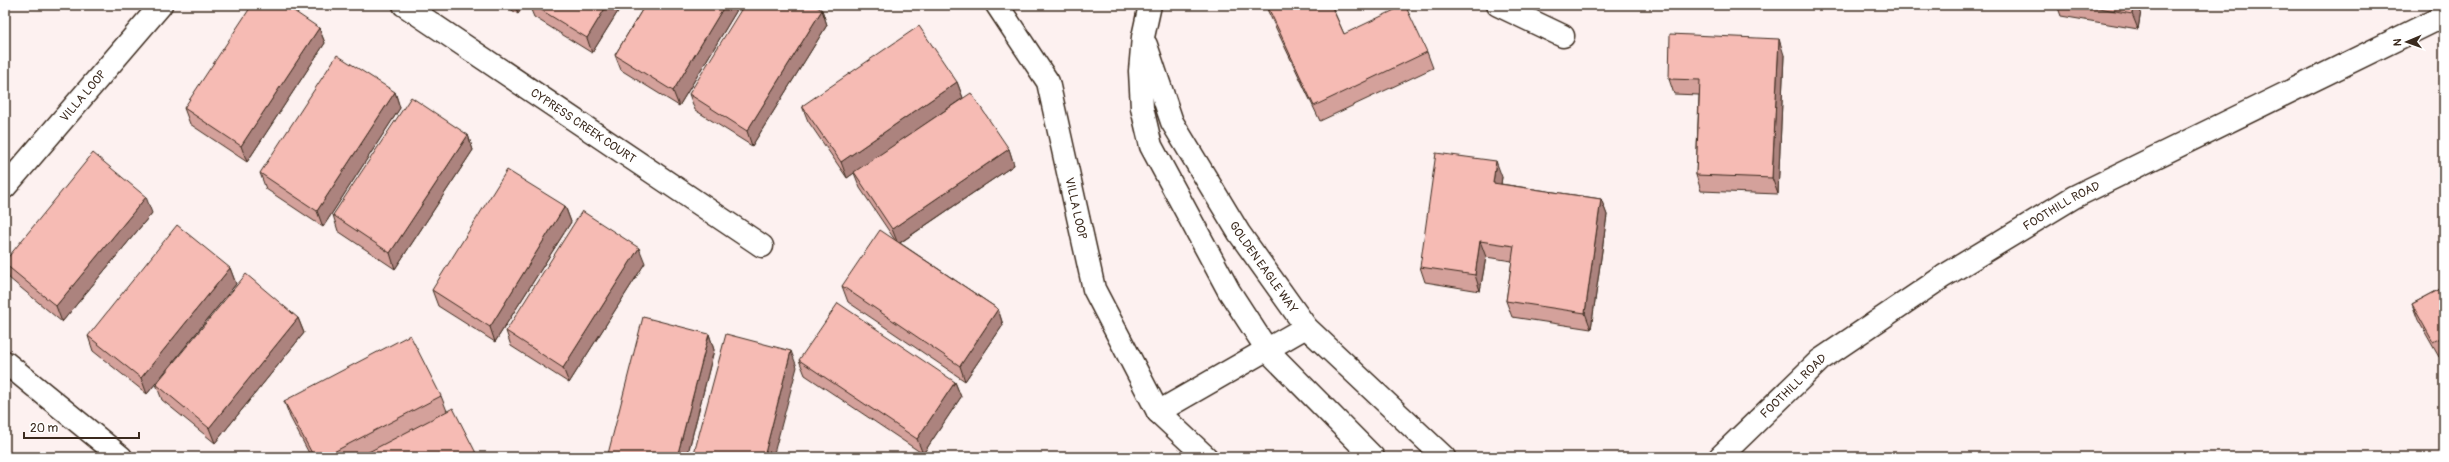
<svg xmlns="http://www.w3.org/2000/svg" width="2449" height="462" font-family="Pangolin,sans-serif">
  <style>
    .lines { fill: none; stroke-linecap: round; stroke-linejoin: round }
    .minor-casing { stroke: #3b2a1e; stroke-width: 25 }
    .secondary-casing { stroke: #3b2a1e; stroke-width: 25 }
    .minor { stroke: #fff; stroke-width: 22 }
    .secondary { stroke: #fff; stroke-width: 22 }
    .wall { fill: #d4a19b; stroke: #3b2a1e }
    .shaded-wall { fill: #ac837e; stroke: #3b2a1e }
    .building { fill: #f6bbb4; stroke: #3b2a1e }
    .labels { text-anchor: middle; stroke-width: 3.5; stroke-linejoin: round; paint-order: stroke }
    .street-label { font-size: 12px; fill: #3b2a1e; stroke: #fff }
  </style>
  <rect width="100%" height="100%" fill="#fdf1f0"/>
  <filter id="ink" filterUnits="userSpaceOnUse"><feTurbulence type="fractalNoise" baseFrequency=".025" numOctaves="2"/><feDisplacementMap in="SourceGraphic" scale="8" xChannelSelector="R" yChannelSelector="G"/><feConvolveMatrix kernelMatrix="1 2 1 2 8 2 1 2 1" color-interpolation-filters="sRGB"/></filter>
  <g filter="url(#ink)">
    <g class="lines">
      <defs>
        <g id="minor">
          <path id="s1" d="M404,5L762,246"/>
          <path id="s2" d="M997,5L1048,82L1094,289L1158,412L1206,457"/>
          <path d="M1150,5L1143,37L1140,71L1142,108L1151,146L1229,291L1268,351L1373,457"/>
          <path d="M1498,5L1563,36"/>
          <path id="s3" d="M1146,45L1172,122L1239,233L1306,327L1444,457"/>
          <path id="s4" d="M5,187L161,5"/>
          <path d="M5,362L121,457"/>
          <path d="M1158,412L1306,327"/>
        </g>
        <g id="secondary">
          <path id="s5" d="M1720,457L1820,360L1944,276L2074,197L2444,16"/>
        </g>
      </defs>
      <use href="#minor" class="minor-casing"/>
      <use href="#secondary" class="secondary-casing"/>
      <use href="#minor" class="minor"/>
      <use href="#secondary" class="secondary"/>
    </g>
    <path class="wall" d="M504,5H524L518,14Z
      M529,5H622L592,53L534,17Z
      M645,5H740L679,106L621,70L615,55Z
      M1265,5H1342L1333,9L1344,34L1427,52L1433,68L1320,121Z
      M2057,5H2142L2138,29L2061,16Z
      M822,10L827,25L752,146L695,110L689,94Z
      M319,28L325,43L247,162L190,124L184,108Z
      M1784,55L1778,194L1701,191L1696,175L1699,95L1674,94L1669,79Z
      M957,82L963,98L890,148L1009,149L1014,165L900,243L998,309L1003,325L965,381L848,302L842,286L895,240L860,188L854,173L847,178L808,121L802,106Z
      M395,92L400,108L323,227L266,189L260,173Z
      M468,135L473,150L395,269L338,231L333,215Z
      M1502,177L1501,184L1601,199L1607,215L1591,329L1512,317L1506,301L1512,261L1486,257L1480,291L1425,282L1420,267Z
      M565,206L571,222L495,342L438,306L432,290Z
      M152,213L62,322L9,278L5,266V261Z
      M645,263L569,383L511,346L506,331Z
      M230,268L236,284L147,394L93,351L88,336Z
      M2444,287V355L2439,357L2418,320L2412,304Z
      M298,318L304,333L215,443L162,400L156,384Z
      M709,334L714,350L687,457H609L608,454Z
      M799,360L955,382L961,397L923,454L805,375Z
      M441,396L447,411L478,457H311L290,417L284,401Z"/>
    <path class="shaded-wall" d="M515,5H524L518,14Z
      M607,5H622L592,53L587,38Z
      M725,5H740L679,106L673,91Z
      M2134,5H2142L2138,29L2132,14Z
      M822,10L827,25L752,146L747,131Z
      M319,28L325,43L247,162L241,146Z
      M1779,39L1784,55L1778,194L1772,178Z
      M957,82L963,98L847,178L841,162Z
      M395,92L400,108L323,227L317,211Z
      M468,135L473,150L395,269L390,253Z
      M1009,149L1014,165L898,244L892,229Z
      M1496,161L1502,177L1499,199L1493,183Z
      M146,197L152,213L62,322L56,306Z
      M1601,199L1607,215L1591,329L1585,313Z
      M565,206L571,222L495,342L490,327Z
      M1480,241L1486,257L1480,291L1475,275Z
      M639,248L645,263L569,383L563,368Z
      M230,268L236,284L147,394L141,378Z
      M998,309L1003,325L965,381L960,366Z
      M298,318L304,333L215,443L209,428Z
      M709,334L714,350L687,457H677Z
      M791,351L797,367L773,457H764Z
      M955,382L961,397L923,454L917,439Z"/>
    <path class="building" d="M252,5H285L319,28L241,146L184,108Z
      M533,5H607L587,38Z
      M645,5H725L673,91L615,55Z
      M744,5H814L822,10L747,131L689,94Z
      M1267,5H1331L1344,34L1405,5L1427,52L1314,106Z
      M2083,5H2134L2132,14Z
      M919,26L957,82L841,162L802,106Z
      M1670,34L1779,39L1772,178L1696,175L1700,80L1669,79Z
      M337,55L395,92L317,211L260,173Z
      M971,93L1009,149L892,229L854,172Z
      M411,97L468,135L390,253L333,215Z
      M93,153L146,197L56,306L5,264V261Z
      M1436,153L1496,161L1493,183L1601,199L1585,313L1506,301L1514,246L1480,241L1475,275L1420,267Z
      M507,170L565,206L490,327L432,290Z
      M582,211L639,248L563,368L506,331Z
      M177,225L230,268L141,378L88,336Z
      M880,230L998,309L960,366L842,286Z
      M246,274L298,318L209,428L156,384Z
      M2444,287V336L2433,342L2412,304Z
      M838,303L955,382L917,439L799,360Z
      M643,317L709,334L677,457H618L608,454Z
      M726,334L791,351L764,457H693Z
      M410,335L441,396L324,457H314L284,401Z
      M453,408L478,457H359Z"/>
  </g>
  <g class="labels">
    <g class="street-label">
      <text dy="4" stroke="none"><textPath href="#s4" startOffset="120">VILLA LOOP</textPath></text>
      <text dy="4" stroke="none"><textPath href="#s1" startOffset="216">CYPRESS CREEK COURT</textPath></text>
      <text dy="4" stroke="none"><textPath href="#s5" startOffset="426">FOOTHILL ROAD</textPath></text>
      <text dy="4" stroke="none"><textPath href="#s2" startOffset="222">VILLA LOOP</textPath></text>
      <text dy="4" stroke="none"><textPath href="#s3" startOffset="253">GOLDEN EAGLE WAY</textPath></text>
      <text dy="4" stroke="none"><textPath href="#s5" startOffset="102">FOOTHILL ROAD</textPath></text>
    </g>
  </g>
  <rect width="2449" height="462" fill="none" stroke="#fff" stroke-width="20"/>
  <rect x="10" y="10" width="2429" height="442" fill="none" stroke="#3b2a1e" stroke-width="1.5" filter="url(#ink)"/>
  <g transform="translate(2407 42) rotate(268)" stroke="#ffffff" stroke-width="3" paint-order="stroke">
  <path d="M0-3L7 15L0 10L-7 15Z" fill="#3b2a1e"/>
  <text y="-6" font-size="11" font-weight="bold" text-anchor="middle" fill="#3b2a1e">N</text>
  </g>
  <path d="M24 432v6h115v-6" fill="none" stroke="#3b2a1e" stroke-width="2"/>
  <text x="30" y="432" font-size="12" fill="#3b2a1e" stroke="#ffffff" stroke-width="3" paint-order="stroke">20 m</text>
</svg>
